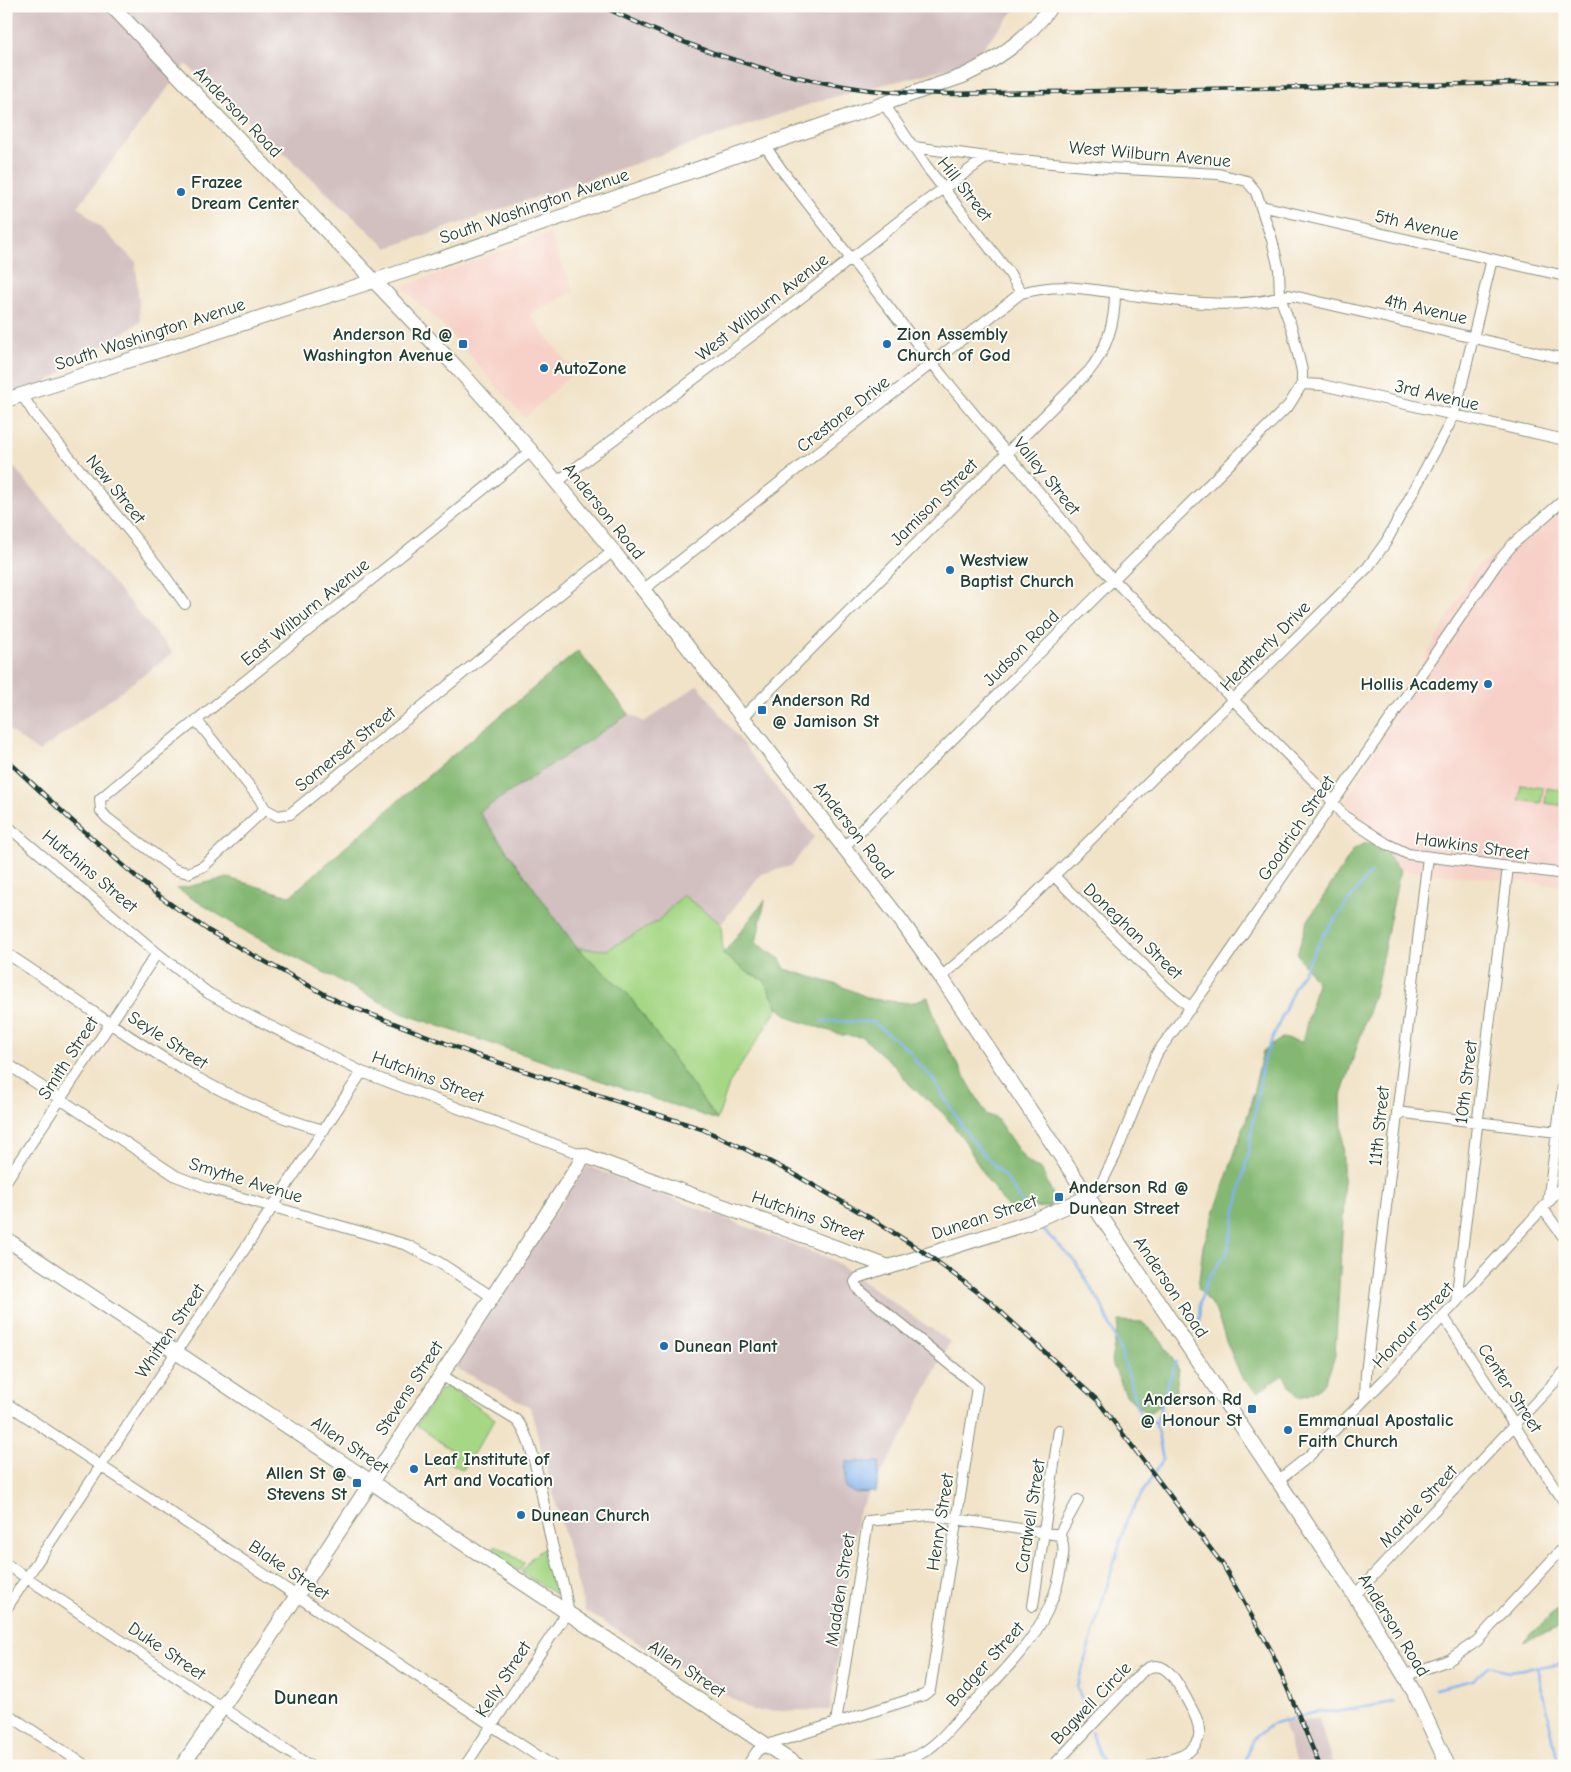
<svg xmlns="http://www.w3.org/2000/svg" width="1571" height="1772" font-family="'Comic Neue',sans-serif">
  <style>
    .built { fill: #f7d1c8 }
    .industrial { fill: #d2bfc0 }
    .green { fill: #a6d785; stroke: #628a5c }
    .forest { fill: #84b872; stroke: #527a53 }
    .water { fill: #80b2ed; stroke: #507890 }
    .lines { fill: none; stroke-linecap: round; stroke-linejoin: round }
    .stream { stroke: #80b2ed; stroke-width: 2.5 }
    .street-casing { stroke: #88907e; stroke-width: 12 }
    .secondary-casing { stroke: #88907e; stroke-width: 16 }
    .street { stroke: #fff; stroke-width: 10 }
    .secondary { stroke: #fff; stroke-width: 14 }
    .rail-casing { stroke: #1f3d34; stroke-width: 4.5 }
    .rail { stroke: #fdfcf7; stroke-width: 2.5; stroke-dasharray: 8; stroke-linecap: butt }
    .poi-dot { fill: #1f6fb2; stroke: #fdfcf7; stroke-width: 2 }
    .labels { text-anchor: middle; stroke-width: 4; stroke-linejoin: round; paint-order: stroke }
    .street-label { font-size: 18px; fill: #1f3d34; stroke: #fdfcf7 }
    .poi-label { font-size: 18px; font-weight: bold; fill: #1f3d34; stroke: #fdfcf7; text-anchor: start }
    .quarter-label { font-size: 20px; font-weight: bold; fill: #1f3d34; stroke: #fdfcf7 }
  </style>
  <rect width="100%" height="100%" fill="#fdfcf7"/>
  <filter id="ink" filterUnits="userSpaceOnUse"><feTurbulence type="fractalNoise" baseFrequency=".02" numOctaves="2"/><feDisplacementMap in="SourceGraphic" scale="10" xChannelSelector="R" yChannelSelector="G"/><feConvolveMatrix kernelMatrix="1 2 1 2 8 2 1 2 1" color-interpolation-filters="sRGB"/></filter>
  <filter id="wash" filterUnits="userSpaceOnUse"><feTurbulence type="fractalNoise" baseFrequency=".0096" numOctaves="4" result="noise"/><feDisplacementMap in="SourceGraphic" scale="20" xChannelSelector="R" yChannelSelector="G"/><feGaussianBlur stdDeviation="1.12" result="paint"/><feColorMatrix in="noise" values="0 0 0 0 0 0 0 0 0 0 0 0 0 0 0 0 0 1.4 0 .05"/><feComposite in="paint" operator="in"/></filter>
  <g filter="url(#wash)">
    <rect width="100%" height="100%" fill="#f1e3c8"/>
    <path class="built" d="M549,234L574,292L529,314L574,372L525,418L448,331L402,287Z
      M1565,509V886L1400,870L1346,802L1476,567Z"/>
    <path class="industrial" d="M6,6H1018L970,63L822,100L387,248L186,64L78,206L136,262L140,322L6,408Z
      M6,458L173,653L39,752L6,728Z
      M698,685L814,837L791,866L761,874L721,924L683,895L658,921L607,950L577,948L478,812L629,714L644,722Z
      M587,1166L831,1259L950,1342L899,1443L858,1512L830,1710L753,1711L585,1611L530,1407L451,1365Z
      M1281,1717L1296,1722L1319,1718L1333,1766H1298Z"/>
    <path class="green" d="M1521,785L1543,788L1541,803L1519,800Z
      M1547,788L1565,791V806L1545,803Z
      M683,895L721,924L723,954L747,972L764,980L778,1008L730,1082L717,1120L627,993L577,948L607,950L658,921Z
      M449,1387L495,1419L463,1470L447,1461L452,1451L417,1425L441,1389Z
      M496,1545L524,1563L519,1571L492,1553Z
      M544,1548L558,1593L555,1594L521,1572L531,1558Z"/>
    <path class="forest" d="M578,651L629,714L479,812L577,948L627,993L717,1120L404,1014L250,934L177,889L228,878L290,896L405,795Z
      M1366,843H1378L1400,870L1376,988L1341,1096L1344,1201L1335,1355C1329,1376 1322,1394 1298,1397L1283,1375L1258,1392L1242,1378L1227,1343L1215,1309L1198,1288L1203,1246L1249,1111L1263,1051L1282,1038L1302,1042L1317,983L1297,954L1307,922L1354,849Z
      M765,900L756,943L780,959L785,969L841,986L871,999L909,1003L928,997L940,1033L986,1114L997,1119L1025,1160L1042,1171L1053,1195L1050,1207L1009,1209L984,1175L965,1141L943,1113L910,1085L893,1064L862,1037L842,1035L793,1019L778,1008L764,980L747,972L723,954Z
      M1119,1321L1142,1322L1161,1340L1179,1370L1175,1396L1147,1414L1126,1395L1111,1361Z
      M1565,1603V1625L1523,1642Z"/>
    <path class="water" d="M846,1462H880L876,1492L854,1493L845,1487Z"/>
    <g class="lines">
      <path class="stream" d="M822,1021L873,1022L911,1052L915,1061L931,1076L964,1129L981,1152L1005,1177L1029,1212
        M1043,1230L1074,1260L1101,1304L1123,1357L1140,1414L1156,1424
        M1199,1329L1200,1302L1208,1278L1227,1253L1248,1154L1263,1061L1295,986L1324,934L1370,873
        M1537,1667L1559,1766
        M1435,1689L1473,1680L1489,1666L1509,1671L1565,1663
        M1088,1717L1077,1687L1127,1519L1163,1459L1156,1424L1167,1385L1176,1362
        M1091,1732L1105,1766
        M1244,1766L1252,1740L1271,1725L1319,1711L1336,1712L1394,1702"/>
    </g>
  </g>
  <g filter="url(#ink)">
    <g class="lines">
      <defs>
        <path id="street" d="M884,104L926,166L1010,274L1021,293
          M765,146L781,169L944,378L1102,568L1323,790L1344,816L1387,844L1408,854L1565,874
          M914,147L987,157L1107,168L1218,174L1247,181L1256,192L1272,240L1279,269L1280,297L1292,329L1302,371V384
          M1261,206L1565,276
          M1302,384L1322,385L1565,440
          M22,395L35,415L157,565L185,604
          M557,482L762,328L907,215L987,157
          M643,590L1021,293C1058,283 1080,288 1117,293C1172,300 1235,312 1289,295L1565,359
          M743,717L1089,371C1107,349 1115,321 1115,293
          M197,721L259,798L265,809
          M265,809L204,866L188,873L174,869L107,818L101,811L100,799L142,764L531,451
          M265,809L278,816L290,814L613,551
          M6,825L157,953L208,993L250,1016L362,1072L583,1155
          M844,847L1289,405L1302,384
          M1054,876L1165,986L1191,1008
          M6,953C108,1019 205,1100 324,1130
          M941,977L1020,909L1368,567L1386,542L1449,425L1457,404L1492,259
          M6,1063L176,1176L207,1188L407,1245L437,1261L491,1296
          M1397,1112L1565,1133
          M6,1181L157,953
          M1088,1197L1099,1188L1115,1156L1157,1053L1214,976L1498,562L1514,543L1565,499
          M1548,1203L1565,1070
          M1543,1209L1565,1239
          M1456,1302L1508,867
          M1443,1316L1565,1503
          M441,1375L516,1420C535,1437 545,1517 552,1544C558,1567 566,1588 568,1611L465,1766
          M1365,1399L1366,1373L1428,857
          M6,1403L553,1766
          M1279,1480L1308,1457L1388,1376L1565,1184
          M1059,1535L1078,1500
          M6,1564L310,1766
          M1354,1596L1565,1371
          M1033,1606L1059,1430
          M6,1609L362,1072
          M1404,1676L1449,1660L1477,1641L1565,1546
          M6,1713L86,1766
          M836,1722L868,1521L930,1515L1059,1535C1066,1544 1063,1557 1061,1568C1051,1629 1007,1668 966,1711C952,1725 939,1744 922,1753C902,1764 877,1763 855,1766
          M747,1766L757,1751L767,1745L924,1695L930,1690L977,1387L858,1289L855,1282L858,1278L889,1267
          M1053,1766L1142,1672C1164,1654 1177,1682 1186,1698C1191,1708 1199,1719 1199,1731C1200,1735 1198,1741 1195,1745C1185,1760 1164,1759 1150,1766"/>
        <path id="secondary" d="M112,6L460,371L531,451L613,551L902,922L941,977L1371,1620L1414,1692L1448,1766
          M6,400L432,262L963,76C997,60 1029,38 1051,6
          M6,1239L798,1766
          M182,1766L258,1655L578,1166L583,1155L889,1267L1028,1223L1088,1197"/>
      </defs>
      <use href="#street" class="street-casing"/>
      <use href="#secondary" class="secondary-casing"/>
      <use href="#street" class="street"/>
      <use href="#secondary" class="secondary"/>
      <defs>
        <path id="rail" d="M602,6C683,46 766,75 856,88C887,93 919,93 951,94L1565,82
          M6,759L70,819L155,893L209,931L339,1002L479,1056L702,1129L741,1147L794,1174L877,1222L928,1255L987,1299L1097,1400L1223,1565L1272,1652L1320,1766"/>
      </defs>
      <use href="#rail" class="rail-casing"/>
      <use href="#rail" class="rail"/>
    </g>
  </g>
  <g class="poi-dot">
    <circle cx="181" cy="192" r="5"/>
    <rect x="458" y="339" width="10" height="10" rx="2.5"/>
    <circle cx="887" cy="344" r="5"/>
    <circle cx="544" cy="368" r="5"/>
    <circle cx="950" cy="570" r="5"/>
    <circle cx="1488" cy="684" r="5"/>
    <rect x="757" y="705" width="10" height="10" rx="2.5"/>
    <rect x="1054" y="1192" width="10" height="10" rx="2.5"/>
    <circle cx="664" cy="1346" r="5"/>
    <rect x="1247" y="1404" width="10" height="10" rx="2.5"/>
    <circle cx="1288" cy="1430" r="5"/>
    <circle cx="414" cy="1469" r="5"/>
    <rect x="352" y="1478" width="10" height="10" rx="2.5"/>
    <circle cx="521" cy="1515" r="5"/>
  </g>
  <g class="labels">
    <g class="street-label">
      <text transform="translate(238 112) rotate(46)" y="6">Anderson Road</text>
      <text transform="translate(1150 154) rotate(5)" y="6">West Wilburn Avenue</text>
      <text transform="translate(965 189) rotate(52)" y="6">Hill Street</text>
      <text transform="translate(534 206) rotate(-19)" y="6">South Washington Avenue</text>
      <text transform="translate(1417 225) rotate(13)" y="6">5th Avenue</text>
      <text transform="translate(762 307) rotate(-38)" y="6">West Wilburn Avenue</text>
      <text transform="translate(1426 309) rotate(13)" y="6">4th Avenue</text>
      <text transform="translate(150 334) rotate(-18)" y="6">South Washington Avenue</text>
      <text transform="translate(1437 395) rotate(13)" y="6">3rd Avenue</text>
      <text transform="translate(843 414) rotate(-38)" y="6">Crestone Drive</text>
      <text transform="translate(1047 476) rotate(51)" y="6">Valley Street</text>
      <text transform="translate(116 489) rotate(51)" y="6">New Street</text>
      <text transform="translate(934 502) rotate(-45)" y="6">Jamison Street</text>
      <text transform="translate(604 511) rotate(51)" y="6">Anderson Road</text>
      <text transform="translate(305 612) rotate(-39)" y="6">East Wilburn Avenue</text>
      <text transform="translate(1265 646) rotate(-45)" y="6">Heatherly Drive</text>
      <text transform="translate(1021 648) rotate(-45)" y="6">Judson Road</text>
      <text transform="translate(345 749) rotate(-39)" y="6">Somerset Street</text>
      <text transform="translate(1296 828) rotate(-56)" y="6">Goodrich Street</text>
      <text transform="translate(854 830) rotate(52)" y="6">Anderson Road</text>
      <text transform="translate(1472 846) rotate(8)" y="6">Hawkins Street</text>
      <text transform="translate(90 871) rotate(40)" y="6">Hutchins Street</text>
      <text transform="translate(1133 931) rotate(44)" y="6">Doneghan Street</text>
      <text transform="translate(168 1040) rotate(33)" y="6">Seyle Street</text>
      <text transform="translate(68 1058) rotate(-57)" y="6">Smith Street</text>
      <text transform="translate(428 1077) rotate(21)" y="6">Hutchins Street</text>
      <text transform="translate(1466 1082) rotate(-83)" y="6">10th Street</text>
      <text transform="translate(1379 1126) rotate(-84)" y="6">11th Street</text>
      <text transform="translate(246 1180) rotate(17)" y="6">Smythe Avenue</text>
      <text transform="translate(808 1216) rotate(20)" y="6">Hutchins Street</text>
      <text transform="translate(984 1217) rotate(-18)" y="6">Dunean Street</text>
      <text transform="translate(1171 1287) rotate(56)" y="6">Anderson Road</text>
      <text transform="translate(1413 1325) rotate(-47)" y="6">Honour Street</text>
      <text transform="translate(170 1331) rotate(-56)" y="6">Whitten Street</text>
      <text transform="translate(409 1388) rotate(-57)" y="6">Stevens Street</text>
      <text transform="translate(1510 1388) rotate(57)" y="6">Center Street</text>
      <text transform="translate(350 1445) rotate(34)" y="6">Allen Street</text>
      <text transform="translate(1418 1506) rotate(-47)" y="6">Marble Street</text>
      <text transform="translate(1030 1516) rotate(-81)" y="6">Cardwell Street</text>
      <text transform="translate(940 1522) rotate(-81)" y="6">Henry Street</text>
      <text transform="translate(289 1570) rotate(34)" y="6">Blake Street</text>
      <text transform="translate(840 1590) rotate(-81)" y="6">Madden Street</text>
      <text transform="translate(1394 1625) rotate(58)" y="6">Anderson Road</text>
      <text transform="translate(167 1651) rotate(34)" y="6">Duke Street</text>
      <text transform="translate(985 1664) rotate(-48)" y="6">Badger Street</text>
      <text transform="translate(687 1669) rotate(34)" y="6">Allen Street</text>
      <text transform="translate(503 1679) rotate(-57)" y="6">Kelly Street</text>
      <text transform="translate(1091 1703) rotate(-46)" y="6">Bagwell Circle</text>
    </g>
    <g class="poi-label">
      <text x="191" y="188">Frazee<tspan x="191" dy="21">Dream Center</tspan></text>
      <text x="453" y="340" text-anchor="end">Anderson Rd @<tspan x="453" dy="21">Washington Avenue</tspan></text>
      <text x="897" y="340">Zion Assembly<tspan x="897" dy="21">Church of God</tspan></text>
      <text x="554" y="374">AutoZone</text>
      <text x="960" y="566">Westview<tspan x="960" dy="21">Baptist Church</tspan></text>
      <text x="1478" y="690" text-anchor="end">Hollis Academy</text>
      <text x="772" y="706">Anderson Rd<tspan x="772" dy="21">@ Jamison St</tspan></text>
      <text x="1069" y="1193">Anderson Rd @<tspan x="1069" dy="21">Dunean Street</tspan></text>
      <text x="674" y="1352">Dunean Plant</text>
      <text x="1242" y="1405" text-anchor="end">Anderson Rd<tspan x="1242" dy="21">@ Honour St</tspan></text>
      <text x="1298" y="1426">Emmanual Apostalic<tspan x="1298" dy="21">Faith Church</tspan></text>
      <text x="424" y="1465">Leaf Institute of<tspan x="424" dy="21">Art and Vocation</tspan></text>
      <text x="347" y="1479" text-anchor="end">Allen St @<tspan x="347" dy="21">Stevens St</tspan></text>
      <text x="531" y="1521">Dunean Church</text>
    </g>
    <g class="quarter-label">
      <text x="306" y="1704">Dunean</text>
    </g>
  </g>
  <rect width="1571" height="1772" fill="none" stroke="#fdfcf7" stroke-width="25"/>
</svg>
